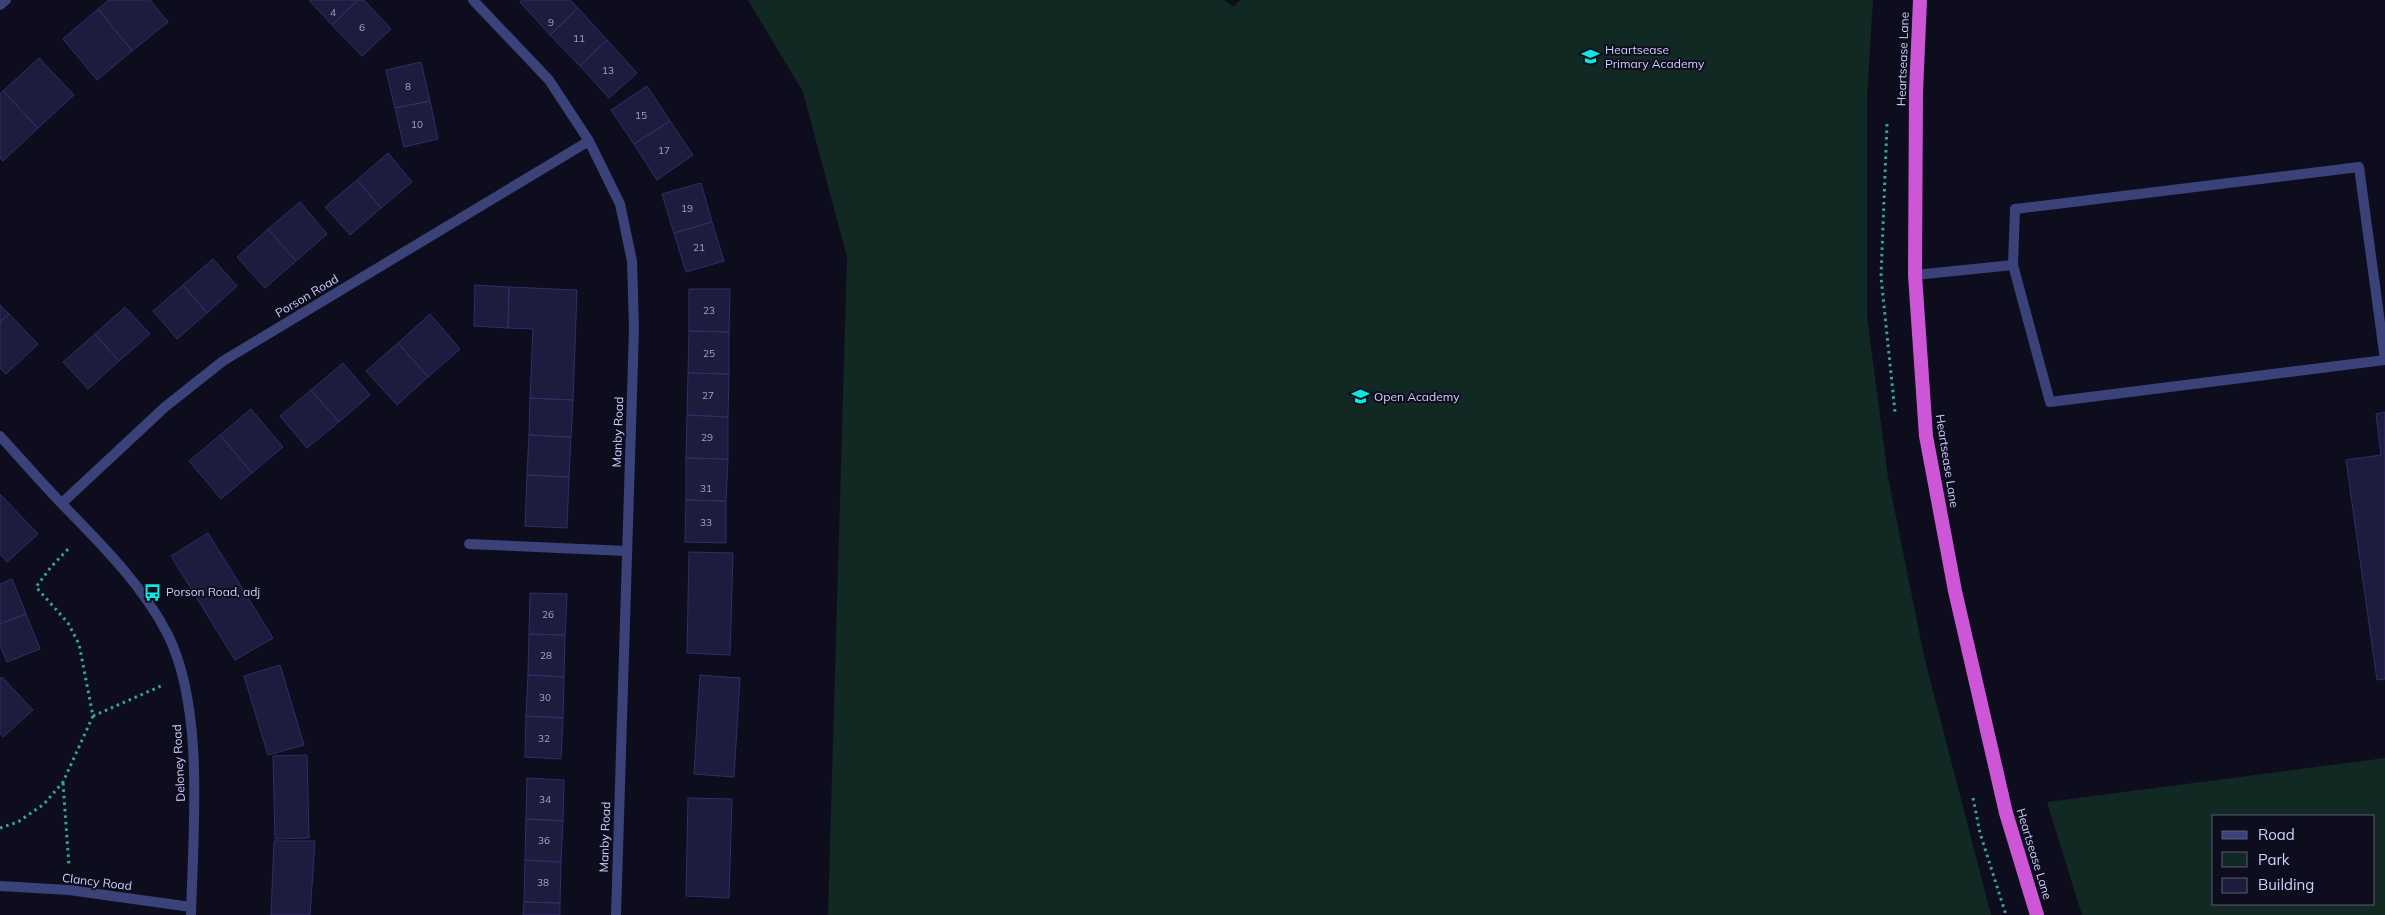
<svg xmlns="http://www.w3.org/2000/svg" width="2385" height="915" font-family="Mulish,sans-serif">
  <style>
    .green { fill: #112823; fill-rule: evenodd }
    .building { fill: #1d1b3e; stroke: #312e68 }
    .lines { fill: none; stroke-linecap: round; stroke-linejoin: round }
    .path { stroke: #35a990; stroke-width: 3; stroke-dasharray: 2.5 4; stroke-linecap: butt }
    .service { stroke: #3b427a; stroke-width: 10 }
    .minor { stroke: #3b427a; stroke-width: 10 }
    .trunk { stroke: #cc56d6; stroke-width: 14 }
    .labels { text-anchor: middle; stroke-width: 4; stroke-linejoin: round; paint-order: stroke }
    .number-label { font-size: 10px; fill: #a1a2cc }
    .poi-label { font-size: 12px; fill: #cdcffc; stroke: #0e0d1e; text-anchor: start }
    .street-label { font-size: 12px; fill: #cdcffc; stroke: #0e0d1e }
  </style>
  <rect width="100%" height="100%" fill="#0e0d1e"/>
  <path class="green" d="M748,0H1224L1234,7L1240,0H1873L1867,98V316L1888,477L1924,656L1991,915H828L847,257L803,92Z
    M2385,758V915H2082L2047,802ZM2214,816H2374V904H2214Z"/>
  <path class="building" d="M109,0H150L168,22L132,51L98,9Z
    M309,0H358L332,25Z
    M358,0H364L391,29L362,56L332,25Z
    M522,0H570L578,8L550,35L520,2Z
    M578,8L607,40L580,66L550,35Z
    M98,9L132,51L97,80L63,39Z
    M607,40L637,73L609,98L580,66Z
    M39,58L74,95L38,128L3,91Z
    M421,62L430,101L395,108L386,70Z
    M647,86L670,121L634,144L611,110Z
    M3,91L38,128L3,161L0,158V94Z
    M430,101L438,139L404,147L395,108Z
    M670,121L693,155L657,180L634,144Z
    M388,153L412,182L381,208L357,180Z
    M357,180L381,208L350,235L325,207Z
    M701,183L712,222L674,233L662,194Z
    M300,202L327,234L296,261L268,229Z
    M712,222L724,261L686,272L674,233Z
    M268,229L296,261L265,288L237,257Z
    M213,259L237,286L207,313L183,285Z
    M183,285L207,313L177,339L153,311Z
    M475,285L509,287L508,328L474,326Z
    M509,287L577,290L573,400L530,398L533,329L508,328Z
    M689,289H730L729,332L689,331Z
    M0,305L9,314L0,322Z
    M125,307L150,334L119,361L95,334Z
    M9,314L38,344L6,374L0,368V322Z
    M430,314L460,349L428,377L398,343Z
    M689,331L729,332V374L688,373Z
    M95,334L119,361L88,389L63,362Z
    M398,343L428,377L397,405L366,371Z
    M343,363L370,395L339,422L311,390Z
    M688,373L729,374L728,417L687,415Z
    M311,390L339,422L307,448L280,416Z
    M530,398L573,400L571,437L529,435Z
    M251,409L283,447L252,473L220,435Z
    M2385,412V679L2377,680L2346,460L2381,455L2376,414Z
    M687,415L728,417V459L686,458Z
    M220,435L252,473L221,499L189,461Z
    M529,435L571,437L569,477L527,475Z
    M686,458L728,459L726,501L686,500Z
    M527,475L569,477L567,528L525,526Z
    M0,494L38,534L7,562L0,554Z
    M686,500L726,501V543L685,542Z
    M208,533L273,638L235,660L171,556Z
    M689,552L733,553L730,655L687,653Z
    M12,579L26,614L0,624V584Z
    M530,593L567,594L565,635L529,634Z
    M26,614L40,649L7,662L0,645V624Z
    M529,634L565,635L564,677L528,675Z
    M280,665L304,745L268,755L244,676Z
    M528,675L564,677L563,718L526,716Z
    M700,675L740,678L734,777L694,774Z
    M2,677L33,710L3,737L0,733V679Z
    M526,716L563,718L561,759L525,757Z
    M307,755L309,838L275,839L273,756Z
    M527,778L564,780L563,821L526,819Z
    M688,798L732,799L729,898L686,896Z
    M526,819L563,821L561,862L525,860Z
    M274,841H315L310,915H271Z
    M525,860L561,862L560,903L524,902Z
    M524,902L560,903V915H523Z"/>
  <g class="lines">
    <path class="path" d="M1887,124L1881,277L1895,412
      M93,716L161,686
      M63,783L69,866
      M1973,798L1980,833L2006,915
      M0,828L18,822L44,804L63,782L93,716L79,644L68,623L36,587L51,567L70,547"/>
    <path class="service" d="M1915,275L2013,265L2015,209L2359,167L2385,360L2050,402L2013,265
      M469,544L626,551"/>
    <path class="minor" d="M473,0L549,80L589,141L620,204L632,261L634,328L616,915
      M0,5L6,0
      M0,436C20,458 40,481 61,503C100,543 142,584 168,635C205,710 193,832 191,915
      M62,503L165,407L223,361L589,141
      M0,886L69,890L191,907"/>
    <path class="trunk" d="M1920,0L1916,92L1915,275L1926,436L1955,591L2006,813L2037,915"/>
  </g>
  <defs>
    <symbol id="school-bare" viewBox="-9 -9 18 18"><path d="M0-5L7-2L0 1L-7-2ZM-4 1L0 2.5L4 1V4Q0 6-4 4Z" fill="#0ee7dd" stroke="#0e0d1e" stroke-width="2.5" paint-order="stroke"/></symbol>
    <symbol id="bus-bare" viewBox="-9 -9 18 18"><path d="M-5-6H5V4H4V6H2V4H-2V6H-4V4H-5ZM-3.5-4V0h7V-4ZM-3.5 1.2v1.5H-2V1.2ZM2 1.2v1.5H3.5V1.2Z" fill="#0ee7dd" stroke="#0e0d1e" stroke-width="2.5" paint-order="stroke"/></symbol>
  </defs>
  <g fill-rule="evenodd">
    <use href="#school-bare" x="1578" y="44" width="25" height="25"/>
    <use href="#school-bare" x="1348" y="384" width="25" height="25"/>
    <use href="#bus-bare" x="140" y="580" width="25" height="25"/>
  </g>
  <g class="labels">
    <g class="number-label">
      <text x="333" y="16">4</text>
      <text x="551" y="26">9</text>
      <text x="362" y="31">6</text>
      <text x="579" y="42">11</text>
      <text x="608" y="74">13</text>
      <text x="408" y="90">8</text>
      <text x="641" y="119">15</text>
      <text x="417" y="128">10</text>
      <text x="664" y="154">17</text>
      <text x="687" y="212">19</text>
      <text x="699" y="251">21</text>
      <text x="709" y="314">23</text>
      <text x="709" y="357">25</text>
      <text x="708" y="399">27</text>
      <text x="707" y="441">29</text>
      <text x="706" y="492">31</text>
      <text x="706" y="526">33</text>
      <text x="548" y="618">26</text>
      <text x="546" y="659">28</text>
      <text x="545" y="701">30</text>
      <text x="544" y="742">32</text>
      <text x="545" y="803">34</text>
      <text x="544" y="844">36</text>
      <text x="543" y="886">38</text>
    </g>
    <g class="poi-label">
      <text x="1605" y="54">Heartsease<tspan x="1605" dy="14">Primary Academy</tspan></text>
      <text x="1374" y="401">Open Academy</text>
      <text x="166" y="596">Porson Road, adj</text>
    </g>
    <g class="street-label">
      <text transform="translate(1903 59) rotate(-88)" y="4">Heartsease Lane</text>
      <text transform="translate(307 296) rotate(-31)" y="4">Porson Road</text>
      <text transform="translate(618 432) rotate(-88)" y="4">Manby Road</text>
      <text transform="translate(1947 461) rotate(81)" y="4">Heartsease Lane</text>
      <text transform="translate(179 763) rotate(-93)" y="4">Deloney Road</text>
      <text transform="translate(605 837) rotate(-88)" y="4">Manby Road</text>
      <text transform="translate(2034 854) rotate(73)" y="4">Heartsease Lane</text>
      <text transform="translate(97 882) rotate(7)" y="4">Clancy Road</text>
    </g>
  </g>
  <rect x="2212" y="815" width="162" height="90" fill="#0e0d1e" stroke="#5a5b77"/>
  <rect x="2222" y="831" width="25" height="8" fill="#3b427a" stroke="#5a5b77"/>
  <text x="2258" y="840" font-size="15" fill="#cdcffc">Road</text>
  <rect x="2222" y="852" width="25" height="15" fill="#112823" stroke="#5a5b77"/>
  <text x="2258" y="865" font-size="15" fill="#cdcffc">Park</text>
  <rect x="2222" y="878" width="25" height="15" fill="#1d1b3e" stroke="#5a5b77"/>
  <text x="2258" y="890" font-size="15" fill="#cdcffc">Building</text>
</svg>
